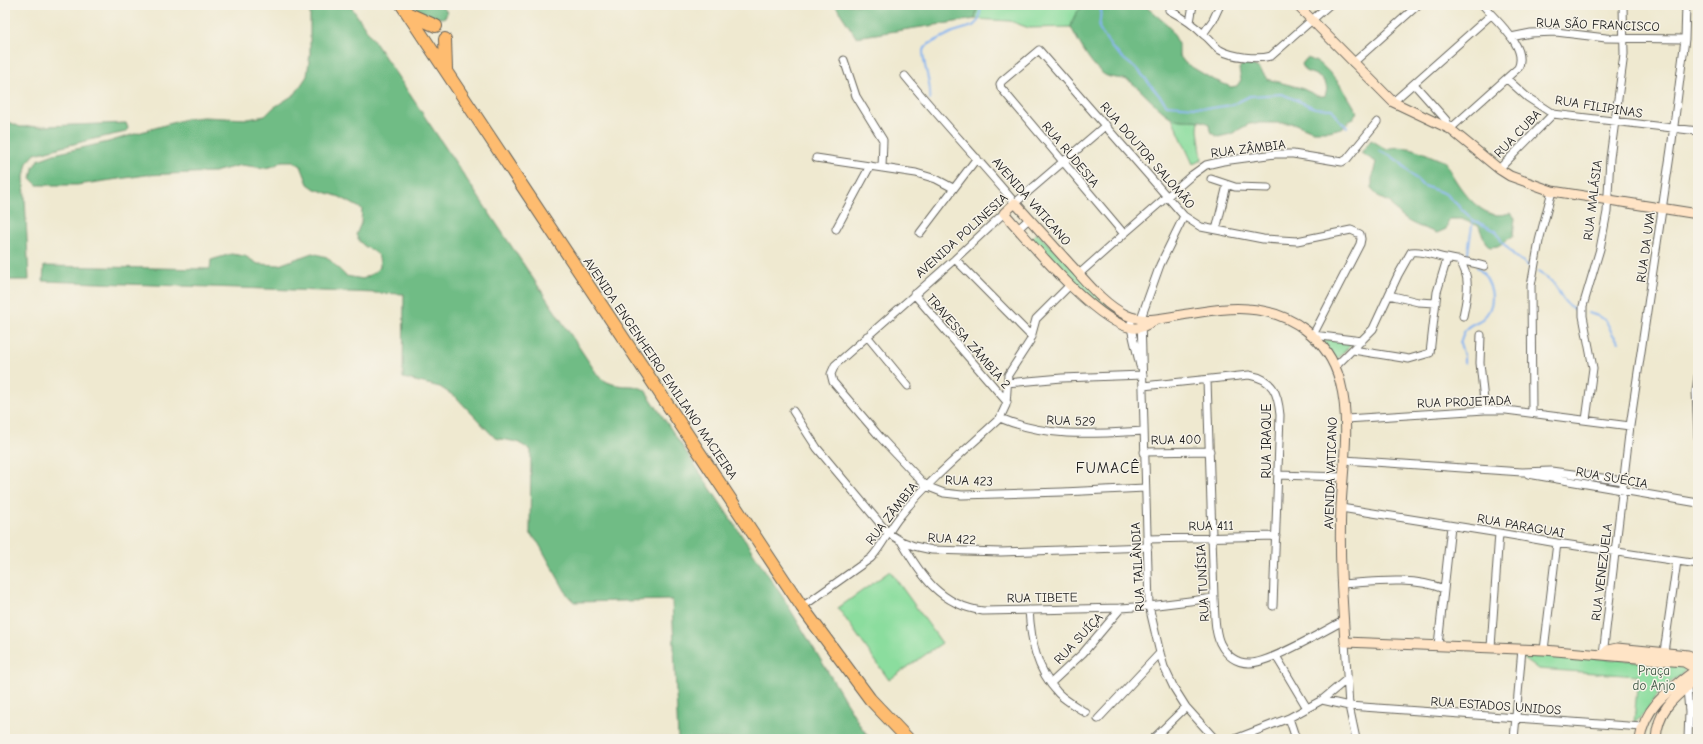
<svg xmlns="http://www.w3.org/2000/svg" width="1703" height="744" font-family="'Comic Neue',sans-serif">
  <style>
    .green { fill: #8bdd9e; stroke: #547c5d }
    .forest { fill: #70bc85; stroke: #466c50 }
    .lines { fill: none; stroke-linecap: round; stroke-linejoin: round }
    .stream { stroke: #85b4f0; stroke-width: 2 }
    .street-casing { stroke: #66645b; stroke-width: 9 }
    .secondary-casing { stroke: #66645b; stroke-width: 11 }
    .highway-casing { stroke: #66645b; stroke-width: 14 }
    .street { stroke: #fff; stroke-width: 7 }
    .secondary { stroke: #ffe4c6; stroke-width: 9 }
    .highway { stroke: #febc70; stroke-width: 12 }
    .labels { text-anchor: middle; stroke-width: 3; stroke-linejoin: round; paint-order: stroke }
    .street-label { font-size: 13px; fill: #1c1c1c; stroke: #f7f3e8 }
    .park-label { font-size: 13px; fill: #3d5643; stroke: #f7f3e8 }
    .quarter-label { font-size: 15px; letter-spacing: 1px; fill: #1c1c1c; stroke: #f7f3e8 }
  </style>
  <rect width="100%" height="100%" fill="#f7f3e8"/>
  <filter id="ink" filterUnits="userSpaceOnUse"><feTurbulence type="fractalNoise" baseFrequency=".025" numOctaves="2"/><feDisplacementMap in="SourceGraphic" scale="8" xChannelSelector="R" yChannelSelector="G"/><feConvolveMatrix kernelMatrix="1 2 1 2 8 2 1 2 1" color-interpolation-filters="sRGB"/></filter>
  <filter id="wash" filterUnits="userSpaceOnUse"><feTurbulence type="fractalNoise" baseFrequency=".012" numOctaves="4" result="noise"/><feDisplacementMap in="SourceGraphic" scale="16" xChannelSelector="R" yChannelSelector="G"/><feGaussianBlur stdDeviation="0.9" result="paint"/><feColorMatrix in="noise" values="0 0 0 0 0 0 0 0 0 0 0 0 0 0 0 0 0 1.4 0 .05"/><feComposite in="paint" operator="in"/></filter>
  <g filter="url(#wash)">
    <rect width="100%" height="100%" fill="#efe9d0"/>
    <path class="green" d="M978,5H1088C1076,9 1074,16 1071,27L1029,28L1010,21L975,19Z
      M1172,118L1199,120L1198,130L1202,160L1193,164Z
      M1037,233L1127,319L1126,322L1124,323L1096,305L1082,293L1031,239Z
      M1321,339L1354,342L1336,360Z
      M890,571L942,643L889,680L838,608Z
      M1525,652L1684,665L1686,669C1681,676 1673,680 1667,685C1654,696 1648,713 1634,723L1638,676L1538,669L1524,659Z"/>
    <path class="forest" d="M308,5H350L599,377C605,381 610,384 617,385C628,387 634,384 645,390L784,599L860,725L870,739H678L672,600L574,602L568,596L539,544L530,533L531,450L517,442L495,438L457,398L440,387L403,378L404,294L43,281L44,266L210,269L211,260L231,254L245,256L258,264L279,265L312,253L327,257L346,276L363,279L375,272L380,267C380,248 371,253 361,243C359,241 358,237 356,235L361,223L362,209L340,197L315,189L308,184L301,166L293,161H282L274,166L265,168L241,165L214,172L146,175L77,185H37L31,179L33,168L38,160L54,154L108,142L185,119L203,117L248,119L265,116L273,108L295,94L307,76L310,54V10Z
      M414,5H441L447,12L446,16L443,18C431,18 421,15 414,5Z
      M835,5H978L975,19L856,37Z
      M1088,5H1144L1169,26L1179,44V55L1185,63L1212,79L1231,87L1237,86L1241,80L1239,69L1242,64C1256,64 1260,68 1267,79L1301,88L1318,96H1325L1327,89L1325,82L1316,75L1305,71L1302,64L1307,58C1329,64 1346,92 1357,112L1352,119L1342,128L1329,131H1313L1293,123H1260L1249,124L1231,134L1218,137L1210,131L1209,124C1198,117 1185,123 1173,118C1162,114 1142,90 1131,82C1124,77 1114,79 1107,76C1093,70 1078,41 1071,27C1074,16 1076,9 1088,5Z
      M5,120L20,127L126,123L128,128L126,132L89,140L35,154L27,163L24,177L29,280H5Z
      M1371,140L1386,149C1410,143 1424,154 1446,162C1453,180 1473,209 1492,214C1498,216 1505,214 1511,213L1515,218L1513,236L1498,246L1490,247L1483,237L1479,226L1461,219H1449L1446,229L1437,233C1418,226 1401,222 1391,203L1380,198L1372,190V179L1376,162L1361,153Z"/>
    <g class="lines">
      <path class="stream" d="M1100,5L1101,11L1099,28L1112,48L1125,60L1139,71L1167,105L1211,108L1232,105L1250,96L1282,94L1315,108L1332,109L1340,121L1347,127
        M930,100C932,83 923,67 923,50L929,44L953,32L973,26L979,20L981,5
        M1379,151L1391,156L1401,163L1410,173L1422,185L1446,194L1473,220L1496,231L1502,242L1515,256L1529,266
        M1467,258L1473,220
        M1538,272C1545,276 1551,279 1556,287C1563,298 1563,304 1577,310
        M1588,313C1616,320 1603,327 1619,342
        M1464,363V356L1460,343C1462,337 1464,328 1471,325C1474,323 1478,322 1482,319C1499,305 1492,280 1477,267"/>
    </g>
  </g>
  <g filter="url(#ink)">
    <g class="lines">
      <defs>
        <path id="street" d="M1169,10C1182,17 1193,24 1204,35C1210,39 1214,46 1220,50C1232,57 1258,60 1271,56L1329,5
          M1190,22L1193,5
          M1203,34L1213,20L1220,5
          M1511,37L1531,33L1556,32L1606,38L1685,39
          M844,60L856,96L883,140L882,168
          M1353,63L1418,5
          M905,76C941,120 979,160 1015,203L1106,125
          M1507,79L1527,97L1553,114L1698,131
          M1414,84L1446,120L1450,129L1518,68C1529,47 1495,20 1483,5
          M1393,102L1491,15
          M816,158L916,173L936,179L953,188
          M1499,169L1553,114
          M1211,179L1235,187L1268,188
          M1004,213L955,259L835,365L831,374L833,382L880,437L926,486L944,493L962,495L1063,492L1145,488
          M1184,216L1160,265L1141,318L1149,606L1160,653L1164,667L1174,688L1186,707L1215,739
          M836,229L870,166
          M1018,229L1029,219
          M1216,230L1227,185
          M920,233L977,158
          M1124,234L1001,88L1000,84L1002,81L1039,50L1184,216L1201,227L1263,239L1297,241L1351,230L1360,234L1361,239L1360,244L1313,335L1362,341
          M955,259L1032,337
          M1459,260C1472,277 1467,297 1463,316
          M1079,274L1124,234L1192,175L1206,165L1223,161L1275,154H1293L1342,162L1347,159L1377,122
          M914,294L1007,402
          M1389,295L1418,302L1436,303
          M1131,323V328L1140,366
          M1481,335L1480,363L1485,410
          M867,336L908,386
          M1353,350L1409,359L1430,353L1437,292L1447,259
          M1335,367L1373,329L1398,275L1411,252C1422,250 1435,256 1446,258C1459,261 1471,262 1484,266
          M1698,376L1696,391L1698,437
          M1207,380L1214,598C1215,612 1214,630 1220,643C1226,655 1236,663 1249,663C1268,664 1324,631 1343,621
          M1007,383L1062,378L1143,375
          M1143,386L1249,375C1273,379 1278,393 1280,415L1273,606
          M793,411L817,448L888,533L901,541L914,546L932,550L1001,552L1148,547
          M1532,412L1531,286L1539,241L1552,191
          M1000,418C1047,438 1093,434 1143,431
          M1346,419L1485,410H1506L1630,426
          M1586,420L1593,368L1583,316V306L1600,249L1607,212L1610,158L1624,54L1623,5
          M1144,452L1210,451
          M1344,460L1522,472L1551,471L1624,481
          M1528,474L1698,503
          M1278,475L1343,477
          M1341,508L1499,533L1557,543L1698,564
          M1148,539L1276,536
          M901,541C921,576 940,605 983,611L1121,608L1149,606L1214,598
          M1341,584C1375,582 1411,576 1444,589
          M802,607L871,558C883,545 889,529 901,515C930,479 966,450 1000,418L1006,405L1008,375L1030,341L1036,319L1070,285
          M1029,610C1031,641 1036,669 1058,693C1066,701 1077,707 1086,713
          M1345,642L1349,706L1356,739
          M1438,645L1451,526
          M1491,647L1499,533
          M1544,650L1557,543
          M1664,652L1677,561
          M1603,655L1630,426L1671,149L1685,39L1686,5
          M1276,656L1307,708
          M1051,683L1083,653L1121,608
          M1687,687L1689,712L1688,739
          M1322,700L1349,706L1642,727
          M1289,718L1296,739
          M1098,719L1160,653
          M1153,739L1186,707
          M1235,739L1289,718L1322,700L1346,680
          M1514,739L1522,649"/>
        <path id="secondary" d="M1297,5L1393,102L1450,129L1499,169L1510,176L1552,191L1698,214
          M1155,320C1148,324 1141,329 1133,328C1097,324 1029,241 1004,213L1015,203C1033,223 1051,243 1069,263C1086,281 1103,304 1126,315C1146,324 1168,317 1188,314C1208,311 1229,307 1248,309C1291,312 1328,338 1340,381C1351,422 1343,466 1341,507C1339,552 1342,597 1345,642L1544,650L1684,662L1698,670
          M1603,655L1608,650L1617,648L1688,655L1698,659
          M1640,739C1645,704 1673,688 1698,668
          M1656,739C1658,708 1675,697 1698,678"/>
        <path id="highway" d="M402,5L802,607L870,699L908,739
          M409,14L436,26
          M445,39L446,69"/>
      </defs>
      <use href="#street" class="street-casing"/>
      <use href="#secondary" class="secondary-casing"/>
      <use href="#highway" class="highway-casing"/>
      <use href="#street" class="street"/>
      <use href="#secondary" class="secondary"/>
      <use href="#highway" class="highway"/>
    </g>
  </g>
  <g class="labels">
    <g class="street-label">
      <text transform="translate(1598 24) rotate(2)" y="5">RUA SÃO FRANCISCO</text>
      <text transform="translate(1599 106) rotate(9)" y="5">RUA FILIPINAS</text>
      <text transform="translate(1517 133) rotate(-46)" y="5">RUA CUBA</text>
      <text transform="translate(1248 148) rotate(-7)" y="5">RUA ZÂMBIA</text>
      <text transform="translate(1071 154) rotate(50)" y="5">RUA RUDESIA</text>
      <text transform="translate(1148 155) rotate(49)" y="5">RUA DOUTOR SALOMÃO</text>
      <text transform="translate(1592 200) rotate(-83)" y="5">RUA MALÁSIA</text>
      <text transform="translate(1032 201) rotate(49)" y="5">AVENIDA VATICANO</text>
      <text transform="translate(961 235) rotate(-42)" y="5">AVENIDA POLINESIA</text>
      <text transform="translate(1645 247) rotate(-82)" y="5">RUA DA UVA</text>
      <text transform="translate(969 341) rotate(49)" y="5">TRAVESSA ZÂMBIA 2</text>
      <text transform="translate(661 368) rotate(56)" y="5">AVENIDA ENGENHEIRO EMILIANO MACIEIRA</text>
      <text transform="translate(1464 401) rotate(-2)" y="5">RUA PROJETADA</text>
      <text transform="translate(1071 420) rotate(2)" y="5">RUA 529</text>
      <text transform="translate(1176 439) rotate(-1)" y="5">RUA 400</text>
      <text transform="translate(1266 441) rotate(-90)" y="5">RUA IRAQUE</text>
      <text transform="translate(1330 473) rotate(-88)" y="5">AVENIDA VATICANO</text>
      <text transform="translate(1612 477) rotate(10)" y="5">RUA SUÉCIA</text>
      <text transform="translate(969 480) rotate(2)" y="5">RUA 423</text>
      <text transform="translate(891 513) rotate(-52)" y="5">RUA ZÂMBIA</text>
      <text transform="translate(1211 525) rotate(-1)" y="5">RUA 411</text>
      <text transform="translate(1521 525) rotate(10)" y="5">RUA PARAGUAI</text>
      <text transform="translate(952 538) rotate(3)" y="5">RUA 422</text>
      <text transform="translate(1137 567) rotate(-93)" y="5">RUA TAILÂNDIA</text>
      <text transform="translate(1601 572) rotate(-83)" y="5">RUA VENEZUELA</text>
      <text transform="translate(1202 583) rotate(-93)" y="5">RUA TUNÍSIA</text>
      <text transform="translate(1042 597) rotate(-1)" y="5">RUA TIBETE</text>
      <text transform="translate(1078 638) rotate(-47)" y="5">RUA SUÍÇA</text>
      <text transform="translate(1496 705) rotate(4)" y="5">RUA ESTADOS UNIDOS</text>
    </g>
    <g class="park-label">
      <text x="1654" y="675">Praça<tspan x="1654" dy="15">do Anjo</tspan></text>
    </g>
    <g class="quarter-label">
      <text x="1108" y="473">FUMACÊ</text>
    </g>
  </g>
  <rect width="1703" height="744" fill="none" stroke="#f7f3e8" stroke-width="20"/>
</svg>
